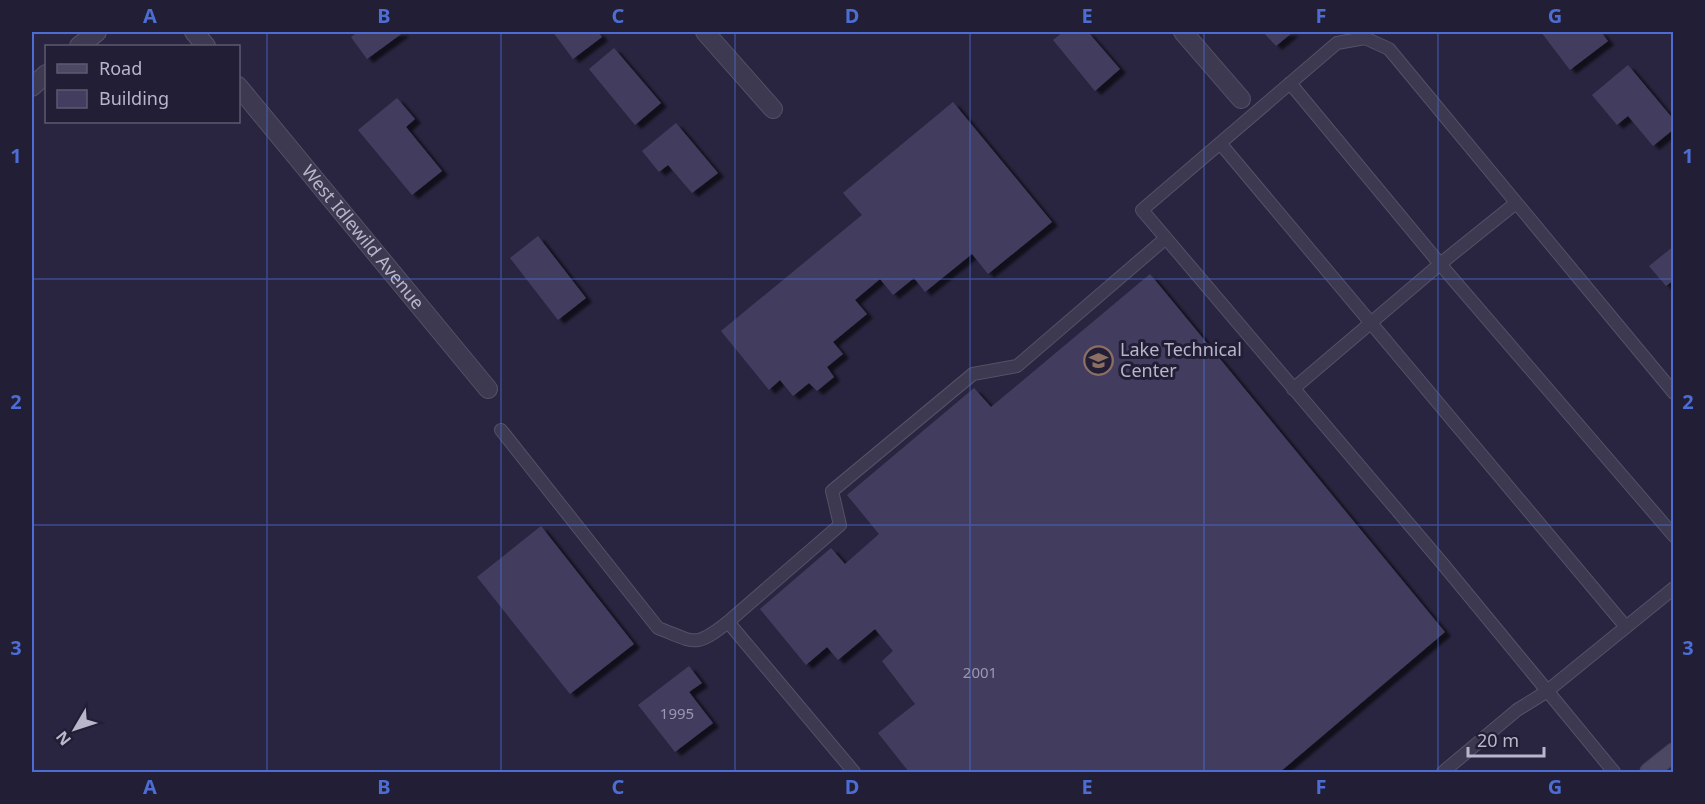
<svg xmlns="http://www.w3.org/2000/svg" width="1705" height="804" font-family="'Noto Sans',sans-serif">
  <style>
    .building { fill: #433e5f; filter: url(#shadow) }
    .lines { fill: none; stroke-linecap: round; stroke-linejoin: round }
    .lane-casing { stroke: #545168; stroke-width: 14 }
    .street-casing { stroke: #545168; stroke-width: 20 }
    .secondary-casing { stroke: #433f56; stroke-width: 20 }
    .lane { stroke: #3c3950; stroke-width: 12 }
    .street { stroke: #3c3950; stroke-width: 18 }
    .secondary { stroke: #4c4763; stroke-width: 18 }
    .grid { fill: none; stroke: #4c6dd4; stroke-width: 1.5; stroke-opacity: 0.55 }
    .labels { text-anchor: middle; stroke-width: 6; stroke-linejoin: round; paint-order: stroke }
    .number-label { font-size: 15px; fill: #9c97b0 }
    .street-label { font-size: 18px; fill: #b9b5cb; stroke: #211e35 }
    .poi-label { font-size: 18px; fill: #b9b5cb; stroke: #211e35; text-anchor: start }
    .neatline { fill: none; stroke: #4c6dd4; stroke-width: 2 }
    .grid-label { font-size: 20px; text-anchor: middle; font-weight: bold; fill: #4c6dd4 }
  </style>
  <defs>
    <filter id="shadow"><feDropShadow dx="6" dy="4" stdDeviation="1.5" flood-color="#0009"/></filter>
  </defs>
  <rect width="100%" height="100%" fill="#292540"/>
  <path class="building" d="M358,32H404L367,59L351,37Z
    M553,32H598L602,37L573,59Z
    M1063,32H1088L1120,69L1095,91L1053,40Z
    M1263,32H1293L1276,46Z
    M1541,32H1601L1608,41L1570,70Z
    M614,48L661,103L635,125L589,69Z
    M1628,65L1674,120V129L1653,146L1628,116L1617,125L1592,95Z
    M397,98L415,119L406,127L442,171L412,195L358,130Z
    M953,102L1052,222L988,274L972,254L925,292L914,278L893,295L880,279L855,300L867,314L833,342L843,354L827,367L834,377L817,391L809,383L793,396L780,380L769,390L721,331L862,215L843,193Z
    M676,123L718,173L692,193L668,165L659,172L642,151Z
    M538,236L586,298L558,320L510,258Z
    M1674,246V280L1666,286L1649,266Z
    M1150,274L1445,632L1280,772H909L878,733L915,704L882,661L893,651L875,629L838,660L827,647L806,665L760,609L831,548L845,564L879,534L847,495L974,388L991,407Z
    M541,526L634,644L570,694L477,577Z
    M689,666L702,683L689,692L713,723L675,752L638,705Z"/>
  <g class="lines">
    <defs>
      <path id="lane" d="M1290,83L1440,264L1674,536
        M1220,143L1626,627
        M1293,389L1440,264L1516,203
        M501,430L658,628C695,642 694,649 728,622L854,772
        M728,622L840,525L832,491L973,374L1017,366L1166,238
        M1443,772L1517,710L1546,692L1674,588
        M1614,772L1442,563L1142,210L1337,43L1365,38L1389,49L1674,393"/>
      <g id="street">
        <path d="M194,32L206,46"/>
        <path d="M705,32L773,109"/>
        <path d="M1183,32L1241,99"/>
        <path d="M79,46L97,32"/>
        <path id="s1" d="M238,86L488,389"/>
        <path d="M32,87L46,74"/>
      </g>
      <path id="secondary" d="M1649,772L1674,752"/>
    </defs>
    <use href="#lane" class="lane-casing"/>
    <use href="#street" class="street-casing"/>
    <use href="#secondary" class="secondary-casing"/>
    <use href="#lane" class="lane"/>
    <use href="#street" class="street"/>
    <use href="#secondary" class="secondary"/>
  </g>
  <path class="grid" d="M267,32V772M501,32V772M735,32V772M970,32V772M1204,32V772M1438,32V772M32,279H1674M32,525H1674"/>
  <defs>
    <symbol id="school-ring" viewBox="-11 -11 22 22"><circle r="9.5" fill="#211e35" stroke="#8d6e63" stroke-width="1.5"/><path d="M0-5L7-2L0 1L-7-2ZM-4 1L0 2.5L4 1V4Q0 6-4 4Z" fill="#8d6e63"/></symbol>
  </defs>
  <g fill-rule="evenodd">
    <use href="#school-ring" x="1082" y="344" width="33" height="33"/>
  </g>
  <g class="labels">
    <g class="number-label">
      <text x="980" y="678">2001</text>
      <text x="677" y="719">1995</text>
    </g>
    <g class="street-label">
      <text dy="6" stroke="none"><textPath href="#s1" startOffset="196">West Idlewild Avenue</textPath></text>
    </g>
    <g class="poi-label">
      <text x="1120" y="356">Lake Technical<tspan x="1120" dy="21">Center</tspan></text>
    </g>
  </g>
  <rect width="1705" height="804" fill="none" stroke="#211e35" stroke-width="66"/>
  <rect x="45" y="45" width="195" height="78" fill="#211e35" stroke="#5e5a71" stroke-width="1.5"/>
  <rect x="57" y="64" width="30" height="9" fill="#4c4763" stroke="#5e5a71" stroke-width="1.5"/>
  <text x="99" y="75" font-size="18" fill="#b9b5cb">Road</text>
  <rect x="57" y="90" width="30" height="18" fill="#433e5f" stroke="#5e5a71" stroke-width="1.5"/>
  <text x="99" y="105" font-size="18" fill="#b9b5cb">Building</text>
  <g transform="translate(75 729) rotate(231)" stroke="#211e35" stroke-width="4.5" paint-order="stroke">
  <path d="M0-4.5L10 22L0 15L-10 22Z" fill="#b9b5cb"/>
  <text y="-9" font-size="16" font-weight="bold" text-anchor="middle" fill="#b9b5cb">N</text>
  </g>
  <path d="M1468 747v9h76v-9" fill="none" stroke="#b9b5cb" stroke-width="3"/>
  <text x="1477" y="747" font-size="18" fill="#b9b5cb" stroke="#211e35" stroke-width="4.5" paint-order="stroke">20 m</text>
  <rect x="33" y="33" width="1639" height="738" class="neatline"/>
  <g class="grid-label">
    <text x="150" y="23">A</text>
    <text x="384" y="23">B</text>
    <text x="618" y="23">C</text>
    <text x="852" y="23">D</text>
    <text x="1087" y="23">E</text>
    <text x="1321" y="23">F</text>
    <text x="1555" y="23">G</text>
    <text x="16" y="163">1</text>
    <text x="1688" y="163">1</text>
    <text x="16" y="409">2</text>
    <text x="1688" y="409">2</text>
    <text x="16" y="655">3</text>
    <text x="1688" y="655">3</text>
    <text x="150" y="794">A</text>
    <text x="384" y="794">B</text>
    <text x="618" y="794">C</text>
    <text x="852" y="794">D</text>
    <text x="1087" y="794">E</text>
    <text x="1321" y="794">F</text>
    <text x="1555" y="794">G</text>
  </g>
</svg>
